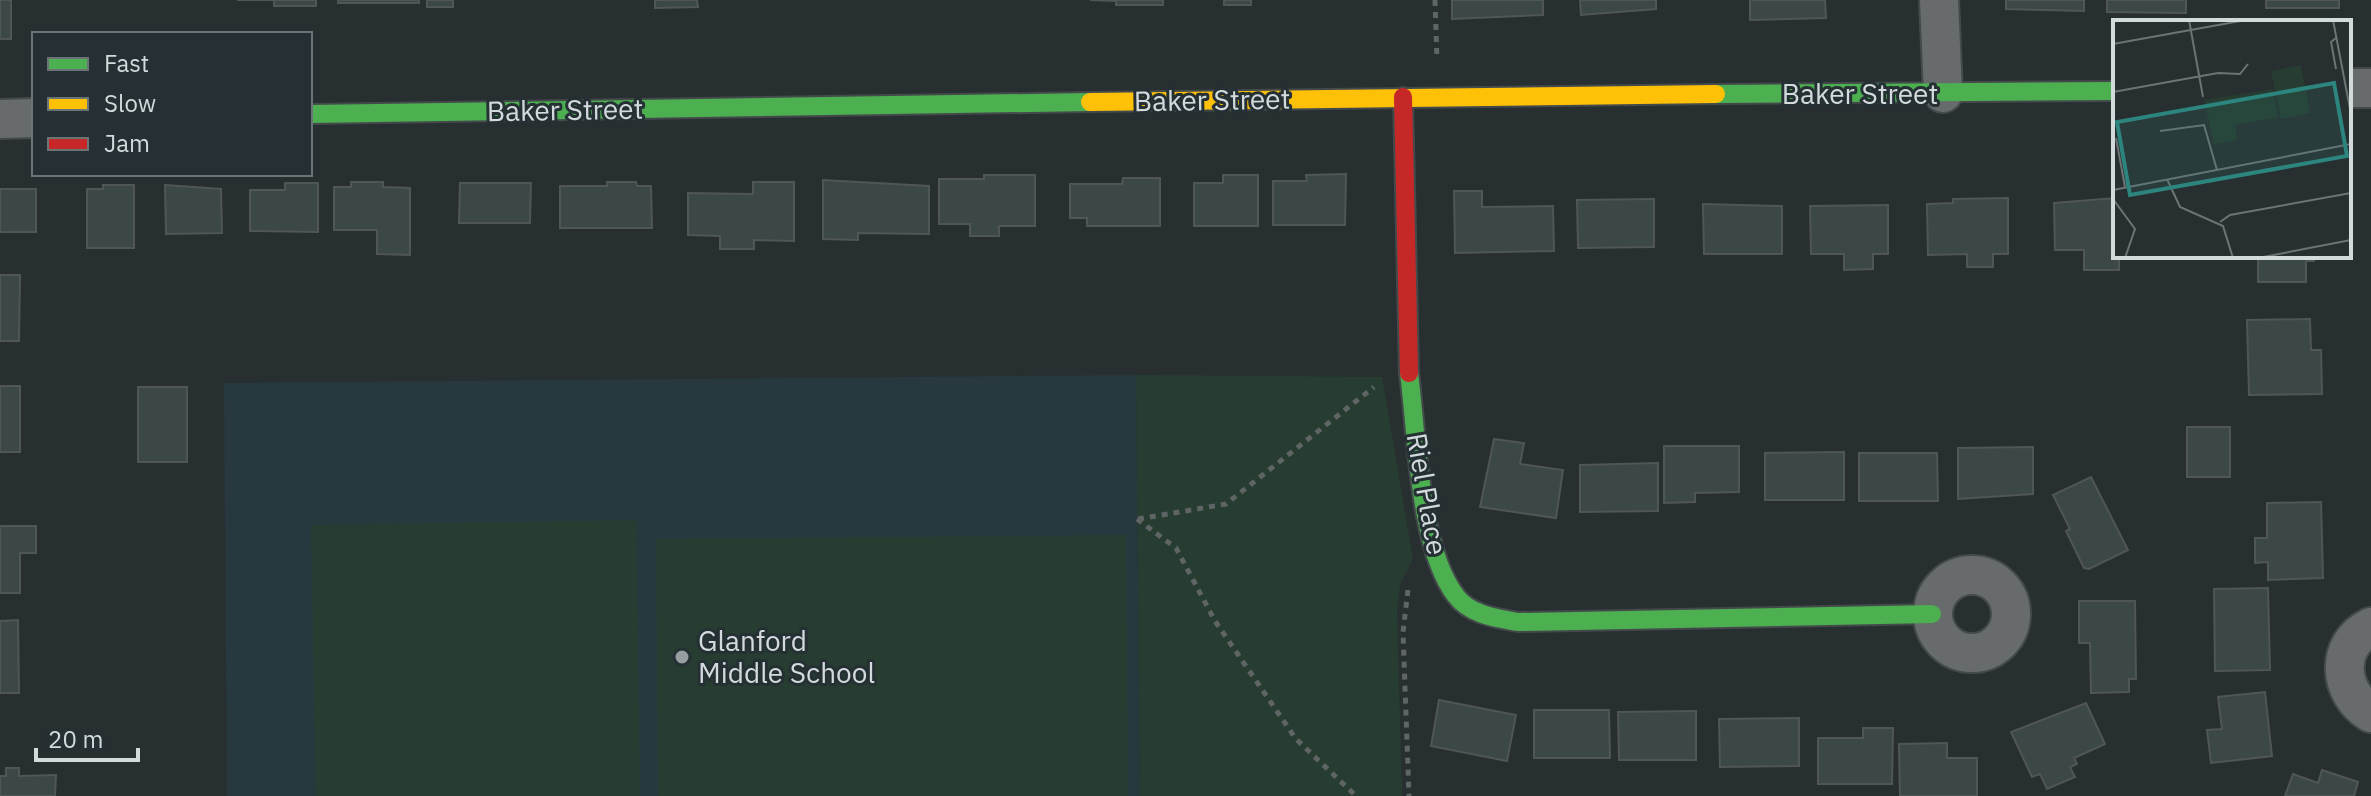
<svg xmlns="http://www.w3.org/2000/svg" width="2371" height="796" font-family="'IBM Plex Sans',sans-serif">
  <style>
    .built { fill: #27393e }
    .green { fill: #273d31 }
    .building { fill: #3c4748; stroke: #505556; stroke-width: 2 }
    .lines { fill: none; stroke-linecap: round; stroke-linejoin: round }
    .street-casing { stroke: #444a4b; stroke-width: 42 }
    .fast-casing { stroke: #444a4b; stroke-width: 22 }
    .slow-casing { stroke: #444a4b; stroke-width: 22 }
    .jam-casing { stroke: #444a4b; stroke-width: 22 }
    .path { stroke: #5f6465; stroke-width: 5; stroke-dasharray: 6 6; stroke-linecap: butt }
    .street { stroke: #676b6c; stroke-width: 38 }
    .fast { stroke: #4caf50; stroke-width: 18 }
    .slow { stroke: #ffc107; stroke-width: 18 }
    .jam { stroke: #c62828; stroke-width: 18 }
    .poi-dot { fill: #979ea0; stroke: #253034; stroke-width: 3 }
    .labels { text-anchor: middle; stroke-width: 6; stroke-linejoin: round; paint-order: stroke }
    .street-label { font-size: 28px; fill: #d3dadc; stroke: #253034 }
    .poi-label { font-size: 28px; fill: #d3dadc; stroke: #253034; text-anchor: start }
    .inset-road { fill: none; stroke: #6c7375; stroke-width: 2 }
    .view { fill: #2c857e; fill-opacity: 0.15; stroke: #2c857e; stroke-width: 4 }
    .inset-edge { fill: none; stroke: #d3dadc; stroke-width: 4 }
  </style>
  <rect width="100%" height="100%" fill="#282f30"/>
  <path class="built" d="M1136,375L1140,796H227L224,383Z"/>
  <path class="green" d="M1136,375L1382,377L1413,559L1400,585L1397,611L1402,796H1140Z
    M636,520L640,796H316L311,525Z
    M1126,535L1128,796H658L656,539Z"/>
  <path class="building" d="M0,0H11V39H0Z
    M237,0H316V6H274V0Z
    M338,0H419V3H338Z
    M427,0H453V7H427Z
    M655,0H697L698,7L655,8Z
    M1090,0H1163V5H1116V1Z
    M1224,0H1251V5H1224Z
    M1452,0H1543V15L1452,19Z
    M1580,0H1656V9L1581,15Z
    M1750,0H1825L1826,18L1750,20Z
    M2006,0H2084V11L2006,9Z
    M2107,0H2186V13L2107,12Z
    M2266,0H2339V8H2266Z
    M1346,174L1345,225H1273V181H1307L1306,175Z
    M984,175H1035V226H999V236H970V224H939V179H984Z
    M1223,175H1258V226H1194V183H1223Z
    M1123,178H1160V226H1087V218H1070V184H1122Z
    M823,180L929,186V234L858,233V240L823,239Z
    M351,182H383V187L410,188V255L377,254V230H334V187H351Z
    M607,182H636L637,186H651L652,228H560V186H607Z
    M753,182H794V241L754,240V249H720V236L688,235V193L753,194Z
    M285,183H318V232L250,231V190H285Z
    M460,183H531L530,223H459Z
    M103,185H134V248H87V189H103Z
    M165,185L221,189L222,233L166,234Z
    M0,189H36V232H0Z
    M1454,191H1482V207L1553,206L1554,251L1455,253Z
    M2008,198V254H1993V267H1967V254L1928,255L1927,204L1953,203V199Z
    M2115,198V256H2119V270H2084V250H2055L2054,203Z
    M1654,199V247L1578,248L1577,200Z
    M1703,204L1782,206V254H1704Z
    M1888,205V254H1873V269L1844,270V254H1811L1810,206Z
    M2258,256H2314V261H2306V282H2258Z
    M0,275H20L19,341H0Z
    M2310,319L2311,350H2321L2322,394L2249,395L2247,320Z
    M0,386H20V452H0Z
    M138,387H187V462H138Z
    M2187,427H2230V477H2187Z
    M1494,439L1524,443L1520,464L1563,470L1556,518L1480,507Z
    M1664,446H1739V492L1695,493V502L1664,503Z
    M2033,447V494L1958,499V448Z
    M1844,452V500H1765V453Z
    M1859,453H1937L1938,501H1859Z
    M1658,463V511L1580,512V465Z
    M2091,477L2128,550L2089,569L2084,568L2066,531L2070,529L2053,495Z
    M2321,502L2323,578L2268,580V562L2255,563V538H2267V503Z
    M0,526H36V553H20V593H0Z
    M2268,588L2270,670L2215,671L2214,589Z
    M2079,601H2135L2136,679H2129V692L2091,693L2090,643H2079Z
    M18,620L19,693H0V621Z
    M2265,692L2272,756L2211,763L2207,730L2222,729L2218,697Z
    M1439,700L1516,715L1507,761L1431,746Z
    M2086,703L2105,744L2074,758L2077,764L2070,767L2075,777L2047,789L2040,774L2032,777L2011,732Z
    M1534,710H1609L1610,758H1534Z
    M1696,711V760H1619L1618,712Z
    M1799,718V766L1720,767L1719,719Z
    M1863,728H1893L1892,784H1818V738H1863Z
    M1947,743V758H1977V796H1900L1899,744Z
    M6,768H19V776L56,775L55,796H0V776H6Z
    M2322,770L2358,782L2354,796H2285L2293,774L2318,783Z"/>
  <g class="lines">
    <defs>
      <path id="street" d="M1939,0L1943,93
        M2349,88H2371
        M0,119L34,118
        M1933 614a39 39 0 1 1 78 0a39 39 0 1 1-78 0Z
        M2371,627C2334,645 2338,693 2371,713"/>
      <path id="fast" d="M1716,94L2115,91
        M310,114L1090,102
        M1409,373C1417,434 1419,549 1456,596C1470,615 1497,618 1518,622L1932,614"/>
      <path id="slow" d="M1090,102L1716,94"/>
      <path id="jam" d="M1403,97L1409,373"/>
    </defs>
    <use href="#street" class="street-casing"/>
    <use href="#fast" class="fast-casing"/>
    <use href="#slow" class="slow-casing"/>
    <use href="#jam" class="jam-casing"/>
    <path class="path" d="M1435,0L1437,60
      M1137,519L1176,548L1215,621L1296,739L1356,796
      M1138,519L1226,504L1374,387
      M1408,590L1403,632L1409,796"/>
    <use href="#street" class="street"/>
    <use href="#fast" class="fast"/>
    <use href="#slow" class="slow"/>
    <use href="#jam" class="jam"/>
  </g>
  <circle class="poi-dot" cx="682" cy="657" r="8"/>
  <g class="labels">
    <g class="street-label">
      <text x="1860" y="104">Baker Street</text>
      <text transform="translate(1212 100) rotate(-1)" y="10">Baker Street</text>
      <text transform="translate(565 110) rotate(-1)" y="10">Baker Street</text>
      <text transform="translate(1427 494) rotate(80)" y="10">Riel Place</text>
    </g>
    <g class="poi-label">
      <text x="698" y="651">Glanford<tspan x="698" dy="32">Middle School</tspan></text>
    </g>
  </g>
  <g transform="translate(2113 20)">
    <rect width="238" height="238" fill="#282f30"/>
    <path d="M188,45L197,93L168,99L158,51ZM160,69L165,97L122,105L124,120L101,124L91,80Z" fill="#273d31"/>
    <path class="inset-road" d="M76,0L90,77M220,0L238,94M223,18L218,22L223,49M0,24L133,0M0,72L105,53L127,54L135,44M47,111L91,105L104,150M3,118L12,167M54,159L67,187L110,206L120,238M0,170L238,124M0,179L22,209L12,238M107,202L117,195L238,173M145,238L238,220"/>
    <path class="view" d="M221,63L234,136L17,175L4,102Z"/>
    <rect width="238" height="238" class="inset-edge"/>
  </g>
  <rect x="32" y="32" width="280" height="144" fill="#253034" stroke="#6b7477" stroke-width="2"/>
  <rect x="48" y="58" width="40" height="12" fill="#4caf50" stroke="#6b7477" stroke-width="2"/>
  <text x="104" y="72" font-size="24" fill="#d3dadc">Fast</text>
  <rect x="48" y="98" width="40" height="12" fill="#ffc107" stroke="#6b7477" stroke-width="2"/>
  <text x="104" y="112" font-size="24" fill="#d3dadc">Slow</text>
  <rect x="48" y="138" width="40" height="12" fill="#c62828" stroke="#6b7477" stroke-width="2"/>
  <text x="104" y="152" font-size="24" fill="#d3dadc">Jam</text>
  <path d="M36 748v12h102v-12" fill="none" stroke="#d3dadc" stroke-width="4"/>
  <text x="48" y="748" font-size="24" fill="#d3dadc" stroke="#253034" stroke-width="6" paint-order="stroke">20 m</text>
</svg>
